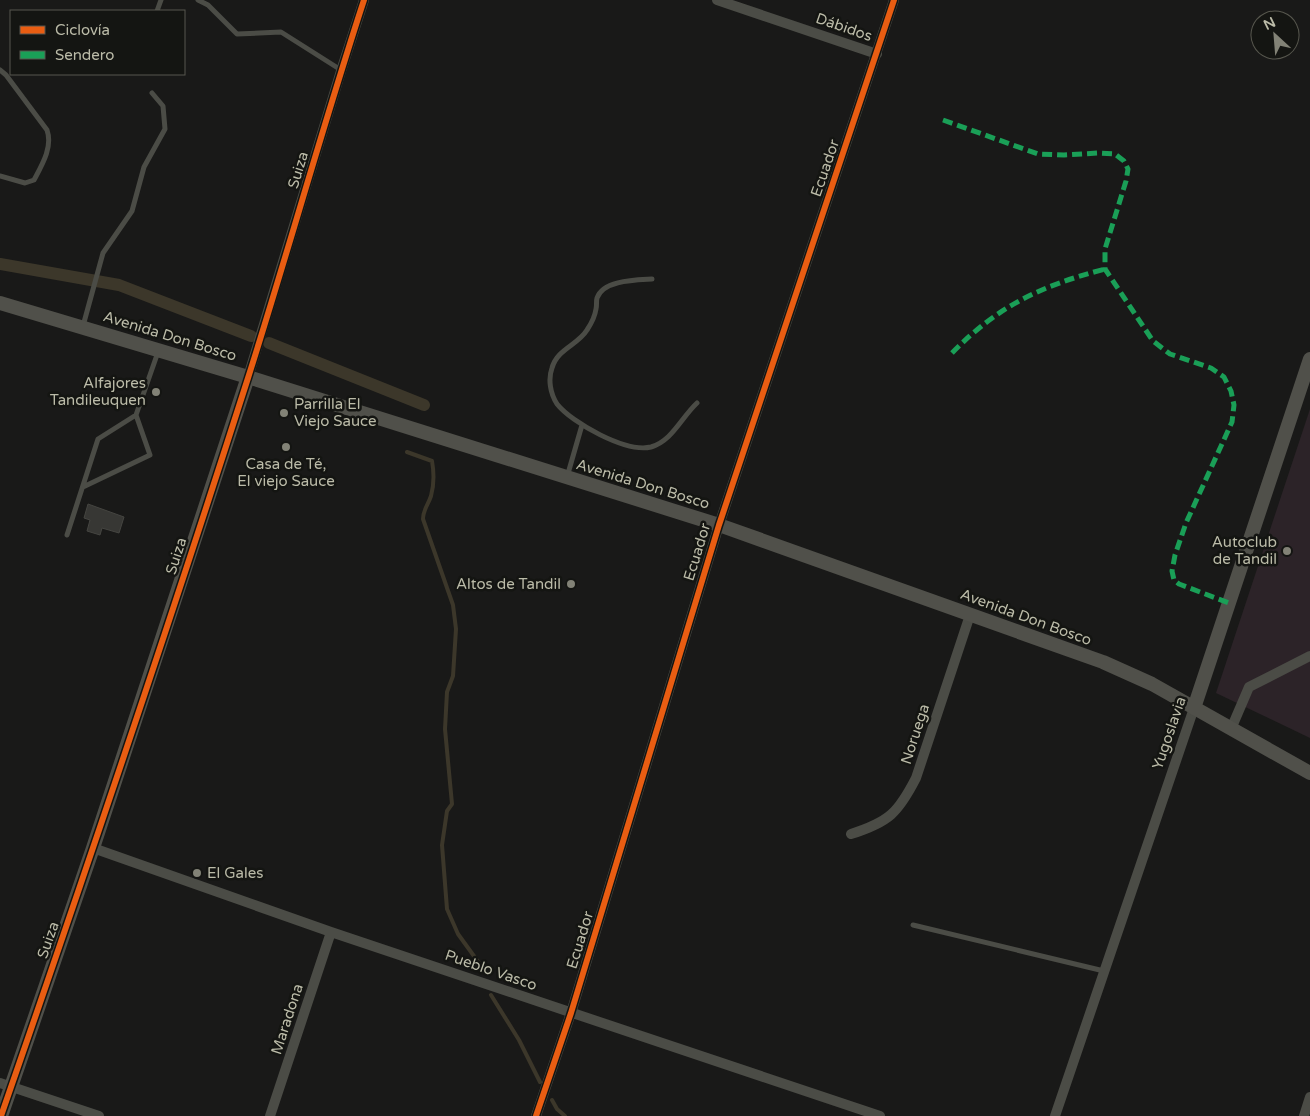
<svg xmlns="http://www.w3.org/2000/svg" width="1310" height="1116" font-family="'Varela Round',sans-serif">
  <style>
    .green { fill: #2c2328 }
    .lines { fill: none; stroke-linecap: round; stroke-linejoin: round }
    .stream { stroke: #3c372a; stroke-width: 4 }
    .canal { stroke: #3c372a; stroke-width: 12 }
    .building { fill: #373734; stroke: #454541 }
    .lane { stroke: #4b4c46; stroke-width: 5 }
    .street { stroke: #4b4c46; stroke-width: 10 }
    .secondary { stroke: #50504a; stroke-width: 14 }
    .quiet { stroke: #1a9f57; stroke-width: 5; stroke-dasharray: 10 5; stroke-linecap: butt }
    .cycleway-casing { stroke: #141512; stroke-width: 9 }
    .cycleway { stroke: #e95d12; stroke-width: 6 }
    .poi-dot { fill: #828276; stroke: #141512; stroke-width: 2 }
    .labels { text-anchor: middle; stroke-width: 5; stroke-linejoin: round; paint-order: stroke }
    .street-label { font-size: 15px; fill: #bbbba8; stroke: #141512 }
    .poi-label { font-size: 15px; fill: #bbbba8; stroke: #141512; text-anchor: end }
  </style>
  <rect width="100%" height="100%" fill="#191918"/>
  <path class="green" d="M1310,409V738L1216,693Z"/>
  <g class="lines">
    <path class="stream" d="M407,452L432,461C434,472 434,485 431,496C428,505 423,510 423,519L453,605L456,629L453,676L447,692L445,729L452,804L447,811L442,845L447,909L458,934L479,963
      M491,995L519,1040L540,1082
      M552,1100L557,1109L565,1116"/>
    <path class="canal" d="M0,264L119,285L251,336
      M269,343L424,405"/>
  </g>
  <path class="building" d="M88,504L124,517L119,533L102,528L100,535L87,531L90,520L84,518Z"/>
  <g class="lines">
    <path class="lane" d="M198,0L208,5L237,34L281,32L341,70
      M157,11L161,0
      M0,70L6,75L47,130C53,147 42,165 34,180L25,183L0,176
      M652,279C636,280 603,280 597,298C596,301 597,306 596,309C595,316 591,324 587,330C578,345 557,349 552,368C548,379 550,393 557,404C572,423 626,453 651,447C672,441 681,418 697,403
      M83,326L103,253L132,211L144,167L165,129L163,106L152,93
      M567,477L582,425
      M83,487L150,455L136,415
      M67,535L98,439L136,415L158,352
      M913,925L1104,971"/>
    <path class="street" d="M717,0L877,54
      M248,377L341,71L364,0
      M1231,729L1249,687L1310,656
      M851,834C889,822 898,813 916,778L970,615
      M93,848L331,932L880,1116
      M0,1083L99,1116
      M270,1116L331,932
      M536,1116L571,1013L719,525L894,0
      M1055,1116L1194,708
      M1304,1116L1310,1097"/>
    <path class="secondary" d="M0,303L248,377L719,525L1103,662L1152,684L1310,773
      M1194,708L1310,359
      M1,1116L93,848L248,377"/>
    <path class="quiet" d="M943,120L1038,154L1064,155L1098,153L1115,154L1124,161L1128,169L1126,181L1105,249V269L1153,341L1170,354L1211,368L1224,377L1231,391L1234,405L1232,422L1186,523L1175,555L1172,571L1174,580L1179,584L1229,603
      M952,353C999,305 1041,286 1105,269"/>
    <defs>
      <path id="cycleway" d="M1,1116C86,871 169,625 248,378C288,252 323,125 364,0
        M536,1116L571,1013L719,525L894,0"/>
    </defs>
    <use href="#cycleway" class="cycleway-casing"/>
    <use href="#cycleway" class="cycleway"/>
  </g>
  <g class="poi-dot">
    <circle cx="156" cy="392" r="5"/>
    <circle cx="284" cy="413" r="5"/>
    <circle cx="286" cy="447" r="5"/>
    <circle cx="1287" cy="551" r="5"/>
    <circle cx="571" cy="584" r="5"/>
    <circle cx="197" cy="873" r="5"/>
  </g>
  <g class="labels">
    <g class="street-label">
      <text transform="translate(844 27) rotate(19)" y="5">Dábidos</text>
      <text transform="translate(825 168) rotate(-71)" y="5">Ecuador</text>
      <text transform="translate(298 170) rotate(-73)" y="5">Suiza</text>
      <text transform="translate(170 336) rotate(17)" y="5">Avenida Don Bosco</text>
      <text transform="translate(643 484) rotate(17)" y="5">Avenida Don Bosco</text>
      <text transform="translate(697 552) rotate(-73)" y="5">Ecuador</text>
      <text transform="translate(176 556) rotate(-72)" y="5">Suiza</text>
      <text transform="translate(1026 617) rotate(20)" y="5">Avenida Don Bosco</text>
      <text transform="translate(1169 733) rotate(-71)" y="5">Yugoslavia</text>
      <text transform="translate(915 734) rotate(-72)" y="5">Noruega</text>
      <text transform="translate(48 940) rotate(-71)" y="5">Suiza</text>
      <text transform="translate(580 940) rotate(-73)" y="5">Ecuador</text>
      <text transform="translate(491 970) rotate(19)" y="5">Pueblo Vasco</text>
      <text transform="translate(287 1019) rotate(-72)" y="5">Maradona</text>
    </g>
    <g class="poi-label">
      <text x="146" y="388">Alfajores<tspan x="146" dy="17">Tandileuquen</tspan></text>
      <text x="294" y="409" text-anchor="start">Parrilla El<tspan x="294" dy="17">Viejo Sauce</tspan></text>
      <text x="286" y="469" text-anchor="middle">Casa de Té,<tspan x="286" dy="17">El viejo Sauce</tspan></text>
      <text x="1277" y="547">Autoclub<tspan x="1277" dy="17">de Tandil</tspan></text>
      <text x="561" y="589">Altos de Tandil</text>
      <text x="207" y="878" text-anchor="start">El Gales</text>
    </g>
  </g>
  <rect x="10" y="10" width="175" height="65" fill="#141512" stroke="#57574e"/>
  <rect x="20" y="26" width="25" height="8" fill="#e95d12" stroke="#57574e"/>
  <text x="55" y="35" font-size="15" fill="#bbbba8">Ciclovía</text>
  <rect x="20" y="51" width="25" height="8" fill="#1a9f57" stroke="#57574e"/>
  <text x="55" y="60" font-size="15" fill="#bbbba8">Sendero</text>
  <g transform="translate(1275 35) rotate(334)"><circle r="24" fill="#141512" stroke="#57574e"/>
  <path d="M0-4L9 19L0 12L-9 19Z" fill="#828276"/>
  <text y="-8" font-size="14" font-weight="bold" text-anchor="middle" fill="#bbbba8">N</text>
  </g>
</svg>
